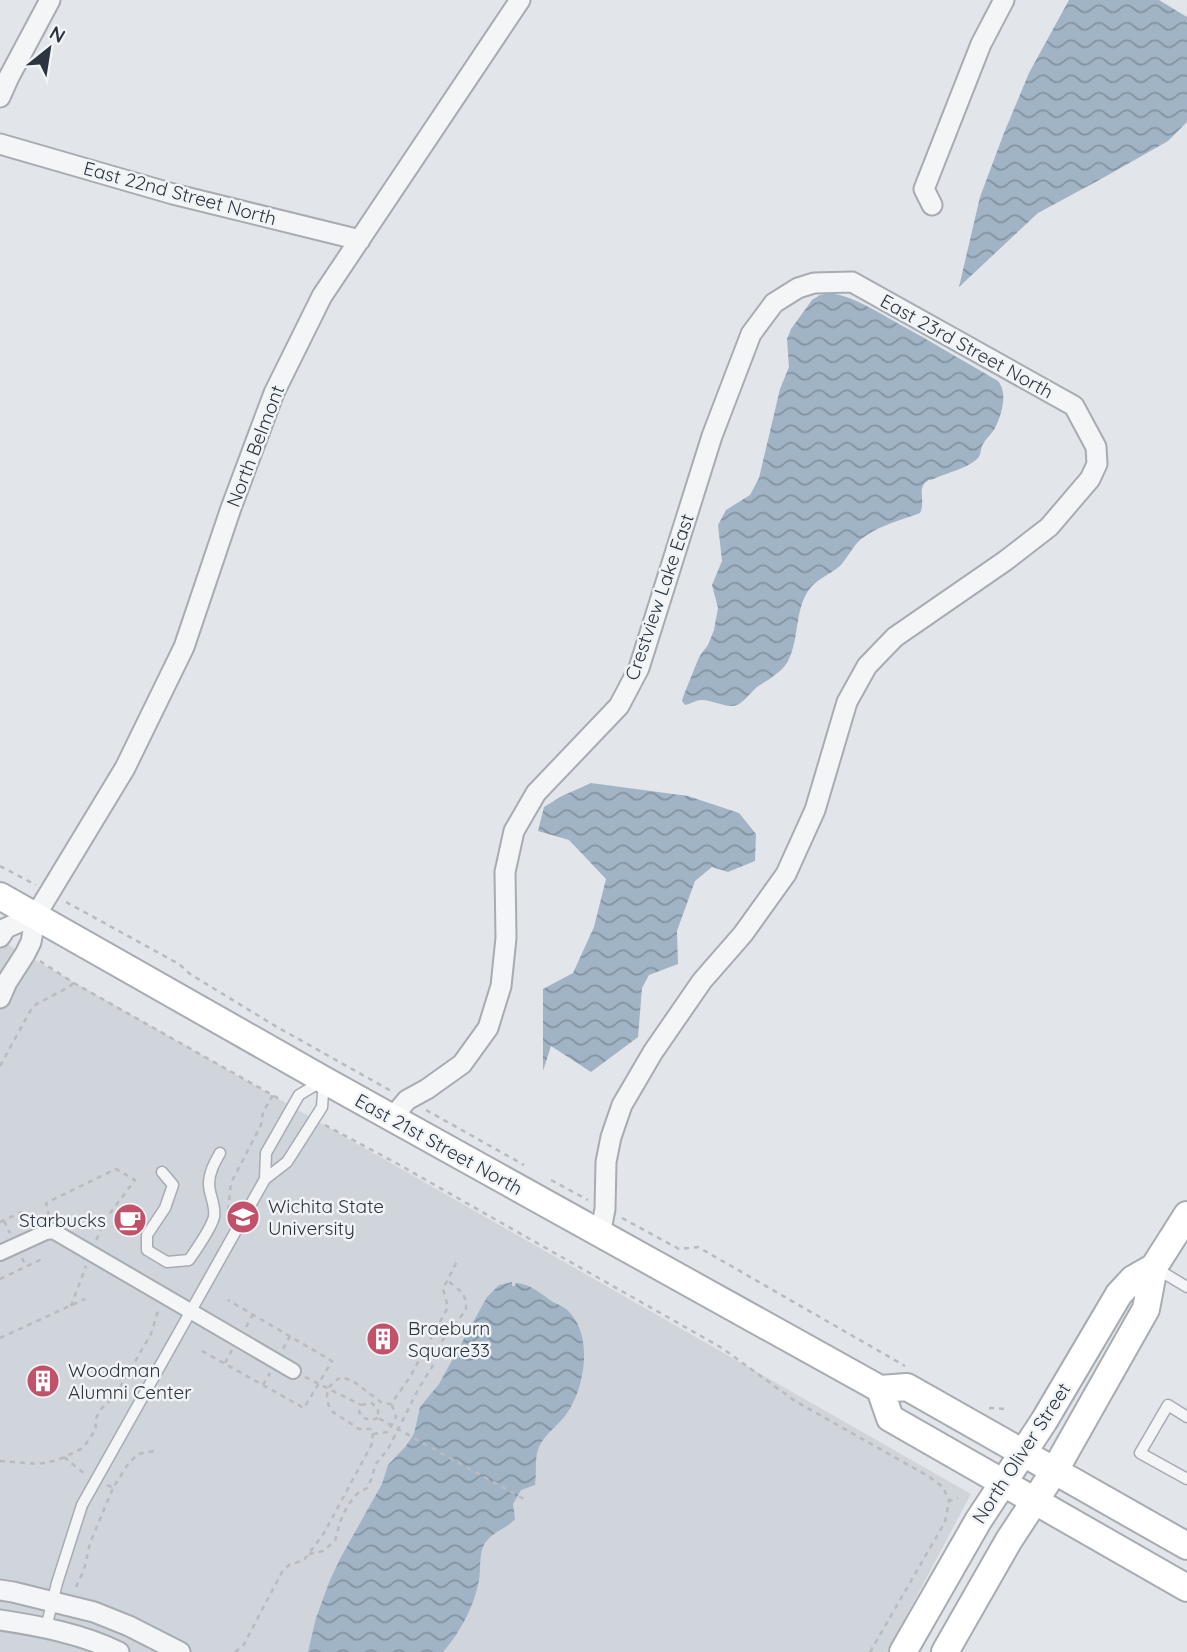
<svg xmlns="http://www.w3.org/2000/svg" width="1187" height="1652" font-family="Quicksand,sans-serif">
  <style>
    .built { fill: #d0d4db }
    .water { fill: url(#water-waves) }
    .lines { fill: none; stroke-linecap: round; stroke-linejoin: round }
    .service-casing { stroke: #a7acb3; stroke-width: 13 }
    .pedestrian-casing { stroke: #a7acb3; stroke-width: 18 }
    .minor-casing { stroke: #a7acb3; stroke-width: 23 }
    .secondary-casing { stroke: #a7acb3; stroke-width: 30 }
    .path { stroke: #b8bbc0; stroke-width: 2.5; stroke-dasharray: 5 5; stroke-linecap: butt }
    .service { stroke: #f4f5f7; stroke-width: 10 }
    .pedestrian { stroke: #f4f5f7; stroke-width: 14 }
    .minor { stroke: #f4f5f7; stroke-width: 19 }
    .secondary { stroke: #fff; stroke-width: 26 }
    .labels { text-anchor: middle; stroke-width: 5; stroke-linejoin: round; paint-order: stroke }
    .street-label { font-size: 19px; fill: #2b343f; stroke: #f1f4f6 }
    .poi-label { font-size: 19px; fill: #2b343f; stroke: #f1f4f6; text-anchor: start }
  </style>
  <defs>
    <pattern id="water-waves" width="16" height="10" patternUnits="userSpaceOnUse" patternTransform="scale(1.75)"><rect width="16" height="10" fill="#a0b4c5"/><path d="M0 5q4-4 8 0t8 0" fill="none" stroke="#8393a1"/></pattern>
  </defs>
  <rect width="100%" height="100%" fill="#e2e5e9"/>
  <path class="built" d="M0,940L971,1494L887,1652H0Z"/>
  <path class="water" d="M1069,0H1159L1187,17V122L1168,141L1101,179L1038,213L959,287L980,197L1004,133L1029,73Z
    M830,293C854,296 877,312 899,324C932,342 965,362 998,381C1008,393 1002,414 995,428C992,434 985,439 982,446C980,452 981,456 976,460C965,469 949,472 936,478C930,481 931,478 926,482C917,489 926,502 920,513C899,521 873,527 857,543C851,550 847,558 841,565C830,575 817,578 808,591C795,611 799,638 789,659C784,671 768,680 757,687C751,692 743,703 737,705C726,709 712,699 700,700C695,701 690,704 685,705L682,701L683,697L697,662L701,654L708,645L714,630L718,608L712,585L722,561L718,525L726,510L750,495L759,478L780,389L789,367L787,339L791,329L812,300L820,295Z
    M591,783L688,796L739,813L756,834L755,861L728,872L712,867L695,881L677,931L678,964L649,975L642,988L638,1037L591,1072L551,1046L543,1071V989L573,973L594,927L606,879L569,840L538,831L544,807L562,796Z
    M512,1282V1286H515L516,1283C531,1284 541,1294 553,1302C559,1305 567,1308 571,1314C592,1338 585,1385 569,1410C561,1424 545,1433 539,1447C534,1458 537,1473 535,1485L521,1490L513,1504L515,1519C506,1530 489,1532 483,1547C479,1557 481,1569 479,1580C474,1607 461,1631 443,1652H308L316,1618L330,1580L341,1557L382,1484L388,1465L406,1446L414,1434L420,1407L439,1384L487,1297L499,1285Z"/>
  <g class="lines">
    <defs>
      <path id="service" d="M162,1172L173,1185L165,1208L147,1235V1250L167,1262L189,1260C196,1250 211,1228 214,1217C216,1205 209,1195 209,1184C209,1172 215,1162 220,1153
        M1157,1269L1187,1287
        M1187,1417L1168,1405L1140,1453L1187,1479
        M46,1628L57,1583L82,1505L265,1179L287,1162L322,1107L324,1080L299,1095L266,1153L265,1179"/>
      <path id="pedestrian" d="M0,1253L46,1232L53,1231L293,1371"/>
      <path id="minor" d="M0,97L9,77L50,0
        M0,144L173,194L360,240
        M932,205L924,189L981,44L1004,0
        M0,937L6,928L36,915
        M0,998L7,982L25,954L31,942L36,915L125,768L184,647L231,508L274,393L322,296L520,0
        M392,1118L407,1100L427,1089L462,1064L488,1028L501,986L506,938L505,872L514,831L536,793L619,706L639,668L712,436L751,334L774,303L798,288L814,283L852,282L1074,406L1096,447L1097,464L1090,479L1049,527L1005,561L895,637L867,666L847,702L815,810L786,874L743,934L702,981L653,1052L622,1105L611,1137L606,1162L605,1209L600,1235
        M0,1590L13,1592L94,1612L129,1626L180,1652
        M0,1620C40,1626 82,1634 119,1652"/>
      <path id="secondary" d="M0,896L324,1080L880,1389L907,1387L1187,1546
        M880,1389L890,1418L1187,1588
        M903,1652L978,1521L1044,1421L1119,1294L1133,1279L1154,1267
        M945,1652L1009,1540L1055,1470L1146,1309L1154,1267L1187,1215"/>
    </defs>
    <use href="#service" class="service-casing"/>
    <use href="#pedestrian" class="pedestrian-casing"/>
    <use href="#minor" class="minor-casing"/>
    <use href="#secondary" class="secondary-casing"/>
    <path class="path" d="M0,866L36,885
      M66,902L179,964L190,974L277,1027L393,1092
      M40,961L74,983L283,1101
      M0,1066L33,1006L67,988L74,983
      M426,1110L524,1165
      M325,1125L396,1163L722,1348L795,1401L928,1476L943,1487L949,1501
      M551,1180L588,1200
      M228,1210L231,1183L261,1125L263,1112L273,1095
      M49,1216L46,1203L116,1169L135,1180L104,1221L96,1241
      M622,1218L679,1249L698,1247L905,1366
      M4,1221L10,1233
      M0,1222L22,1212
      M22,1258L26,1267
      M0,1279L42,1259
      M71,1306L86,1266
      M246,1327L253,1314
      M0,1338L85,1299
      M283,1349L290,1336
      M202,1351L304,1408L332,1361L228,1300
      M225,1363L232,1350
      M305,1377L361,1405
      M263,1385L270,1373
      M989,1408L1006,1409
      M378,1418L372,1420L363,1418L359,1412L361,1405L372,1403L378,1409V1418L524,1499
      M373,1434L388,1432L396,1417L392,1405
      M64,1457L86,1475
      M0,1461L38,1464L58,1460L83,1448L96,1429L95,1420L101,1409L115,1396L151,1334L158,1311
      M107,1485L113,1488L128,1464L138,1454L154,1451
      M309,1554L323,1551L335,1541L340,1522L348,1505L358,1493L367,1488L372,1478L375,1465L388,1449L419,1388L432,1367L439,1345L466,1310V1302L463,1293L448,1281
      M76,1587L84,1570L90,1543L113,1488
      M235,1652L243,1646L282,1572L289,1565L304,1560L324,1533L373,1442L372,1429H359L330,1410C325,1393 325,1387 341,1377L353,1381L382,1403L391,1404L410,1377L448,1307L443,1289L458,1259
      M870,1652L945,1522L949,1501L958,1498"/>
    <use href="#service" class="service"/>
    <use href="#pedestrian" class="pedestrian"/>
    <use href="#minor" class="minor"/>
    <use href="#secondary" class="secondary"/>
  </g>
  <defs>
    <symbol id="university-disc" viewBox="-11 -11 22 22"><circle r="9.5" fill="#c25269" stroke="#f1f4f6"/><path d="M0-5L7-2L0 1L-7-2ZM-4 1L0 2.5L4 1V4Q0 6-4 4Z" fill="#fff"/></symbol>
    <symbol id="cafe-disc" viewBox="-11 -11 22 22"><circle r="9.5" fill="#c25269" stroke="#f1f4f6"/><path d="M-5.5-4.5H6V0H3Q3 3.5 0 3.5H-2.5Q-5.5 3.5-5.5 0ZM3-3.2v2h1.7v-2ZM-6 4.5H4V6H-6Z" fill="#fff"/></symbol>
    <symbol id="building-disc" viewBox="-11 -11 22 22"><circle r="9.5" fill="#c25269" stroke="#f1f4f6"/><path d="M-4-6H4V6H1V3H-1V6H-4ZM-2.5-4.3h1.7v1.8h-1.7ZM.8-4.3h1.7v1.8H.8ZM-2.5-1h1.7V.8h-1.7ZM.8-1h1.7V.8H.8Z" fill="#fff"/></symbol>
  </defs>
  <g fill-rule="evenodd">
    <use href="#university-disc" x="224" y="1198" width="38" height="38"/>
    <use href="#cafe-disc" x="111" y="1201" width="38" height="38"/>
    <use href="#building-disc" x="364" y="1320" width="38" height="38"/>
    <use href="#building-disc" x="24" y="1362" width="38" height="38"/>
  </g>
  <g class="labels">
    <g class="street-label">
      <text transform="translate(180 193) rotate(15)" y="7">East 22nd Street North</text>
      <text transform="translate(967 346) rotate(29)" y="7">East 23rd Street North</text>
      <text transform="translate(255 446) rotate(-69)" y="7">North Belmont</text>
      <text transform="translate(659 597) rotate(-71)" y="7">Crestview Lake East</text>
      <text transform="translate(439 1144) rotate(29)" y="7">East 21st Street North</text>
      <text transform="translate(1021 1453) rotate(-57)" y="7">North Oliver Street</text>
    </g>
    <g class="poi-label">
      <text x="268" y="1213">Wichita State<tspan x="268" dy="22">University</tspan></text>
      <text x="106" y="1227" text-anchor="end">Starbucks</text>
      <text x="408" y="1335">Braeburn<tspan x="408" dy="22">Square33</tspan></text>
      <text x="68" y="1377">Woodman<tspan x="68" dy="22">Alumni Center</tspan></text>
    </g>
  </g>
  <g transform="translate(49 49) rotate(30)" stroke="#f1f4f6" stroke-width="5" paint-order="stroke">
  <path d="M0-5L12 26L0 18L-12 26Z" fill="#2b343f"/>
  <text y="-10" font-size="19" font-weight="bold" text-anchor="middle" fill="#2b343f">N</text>
  </g>
</svg>
